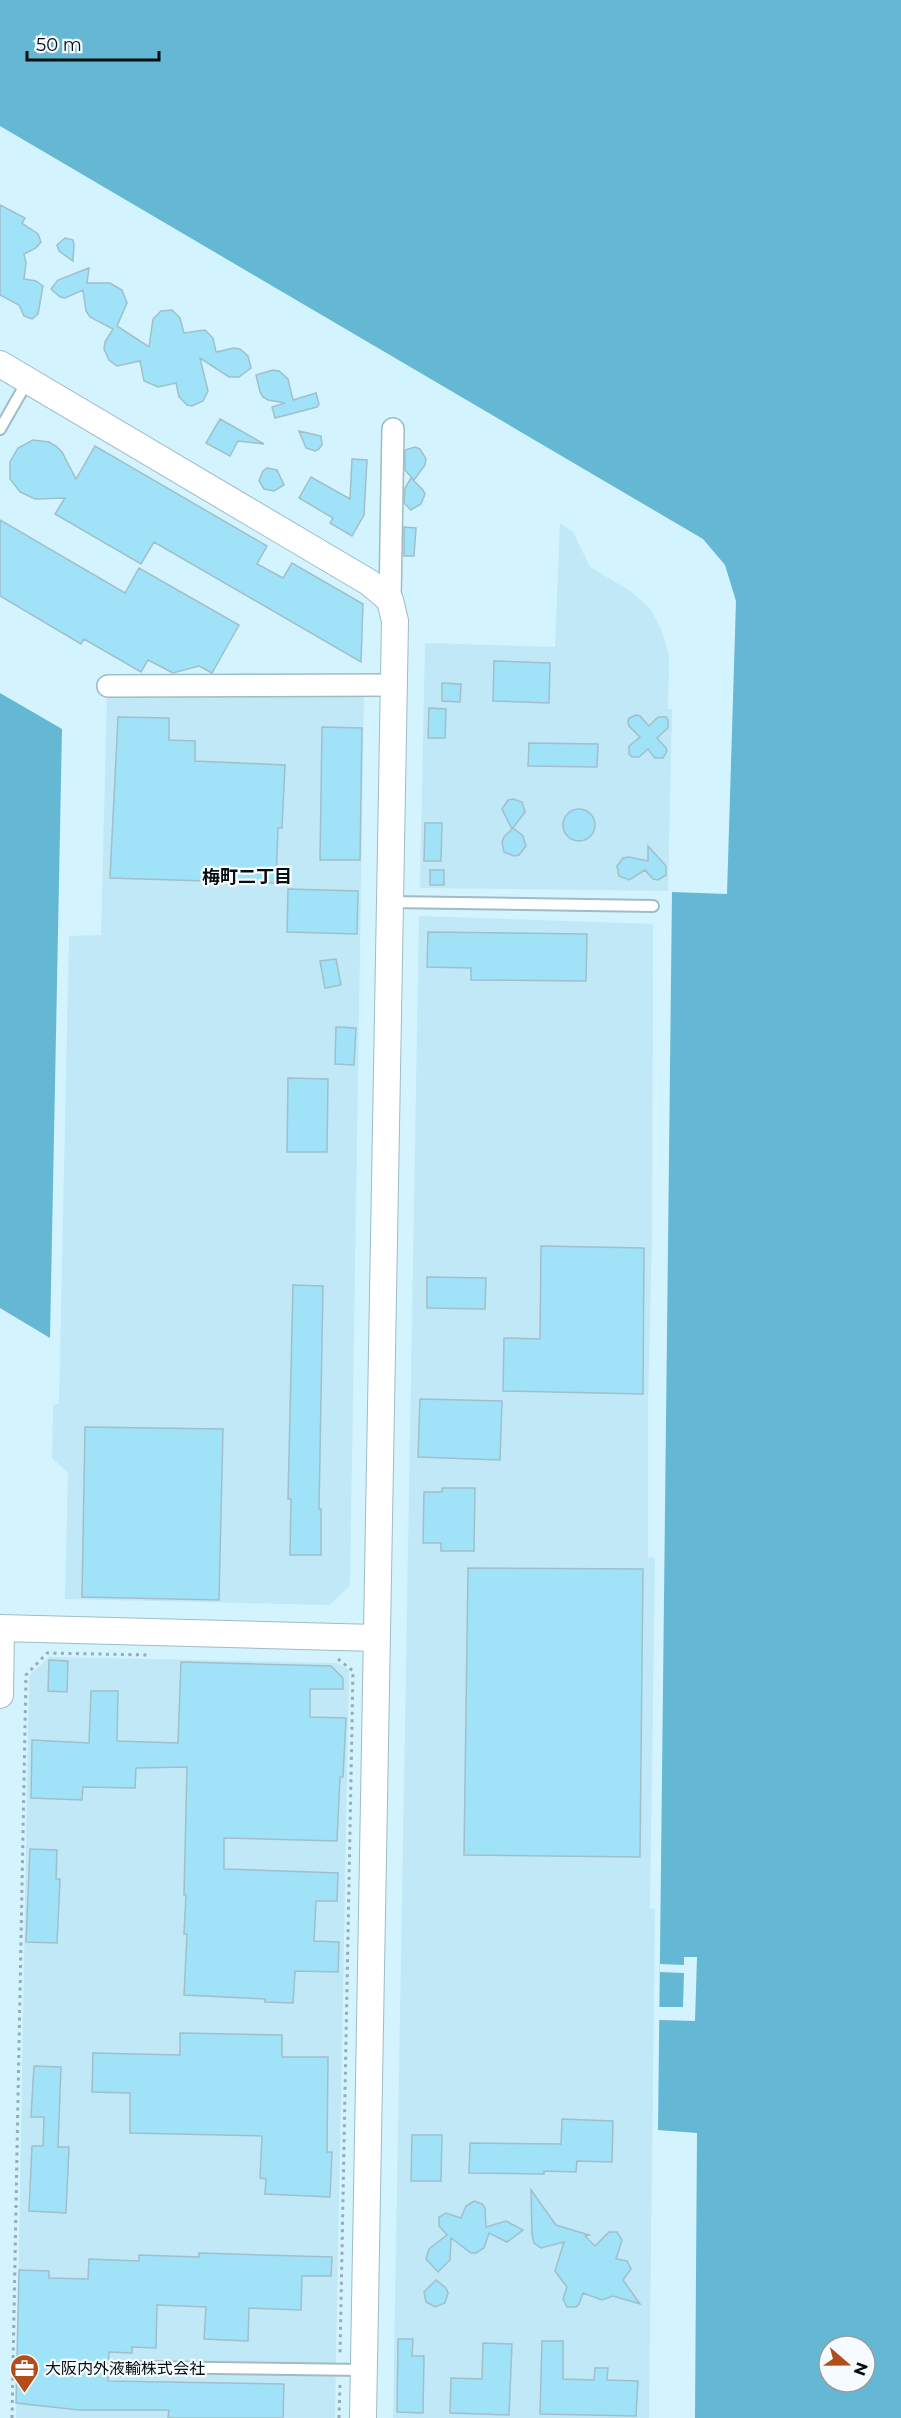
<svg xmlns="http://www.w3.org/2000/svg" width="901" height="2418" font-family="Montserrat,'Noto Sans JP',sans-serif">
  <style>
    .built { fill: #c0e8f7 }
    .water { fill: #64b8d3; fill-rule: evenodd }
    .pier { fill: #d3f3fe }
    .building { fill: #a0e2f8; stroke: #a0bfc9; stroke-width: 1.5 }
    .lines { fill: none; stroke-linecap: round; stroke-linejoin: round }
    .service-casing { stroke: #9ebcc7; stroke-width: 14 }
    .minor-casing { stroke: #9ebcc7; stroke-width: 24 }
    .tertiary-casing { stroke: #9ebcc7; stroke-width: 28 }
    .path { stroke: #93acb5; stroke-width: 3; stroke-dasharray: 3 4.5; stroke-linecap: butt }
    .service { stroke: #fff; stroke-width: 10 }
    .minor { stroke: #fff; stroke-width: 21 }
    .tertiary { stroke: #fff; stroke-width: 26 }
    .labels { text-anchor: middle; stroke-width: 4.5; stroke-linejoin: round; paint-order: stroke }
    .poi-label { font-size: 16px; fill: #050f12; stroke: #f5fbfe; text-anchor: start }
    .neighbourhood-label { font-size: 18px; font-weight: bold; fill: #050f12; stroke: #f5fbfe }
  </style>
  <rect width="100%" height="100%" fill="#d3f3fe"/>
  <path class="built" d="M560,523L573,532L590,567L632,592L651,610L662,631L669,655L668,709H672L668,891L420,888L425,643L555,647Z
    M107,694L364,696L350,1586L329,1605L65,1599L68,1473L52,1458L53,1405L59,1404L69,936L101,935Z
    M419,916L653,924L652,1240L648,1403V1557L655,1558L650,1908L655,1909L649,2418H393Z
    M49,1657L337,1663L349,1670L335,2418H16L29,1676Z"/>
  <path class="water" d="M0,0H901V2418H695L697,2133L658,2130L672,892L727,894L736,601L725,565L703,539L0,126ZM829,2346H865V2382H829Z
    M0,693L62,729L50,1338L0,1308Z"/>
  <path class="pier" d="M684,1957H697L695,2021L659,2020V2007H683L684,1973L660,1972V1964L684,1965Z"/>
  <path class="building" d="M0,205L25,218L22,223L38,234L41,242L36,248L24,254L26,263L24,279L36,281L43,286L38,314L32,319L24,316L19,305L0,295Z
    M65,238L73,240L74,245L73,261L59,251L57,245Z
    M89,268L87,283H110L122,290L127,303L117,326L149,347L153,319L161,311L172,310L180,318L184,333L205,330L213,338L216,352L234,348L240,349L248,356L251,368L239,377H229L200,358L208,391L203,401L192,406L187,405L179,397L176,383L158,387L144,381L140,361L117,366L109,360L104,349L105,342L113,329L90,317L86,311L83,290L65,298L60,297L51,289L58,280Z
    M273,370L279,371L288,379L293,400L316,393L319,404L317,407L275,418L272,407L285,403L268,400L263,397L260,392L256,375Z
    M220,419L264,444L238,441L230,456L206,443Z
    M299,431L321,436L322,445L319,449L315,451L306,448Z
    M33,440L49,442L56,446L62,452L76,479L95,446L267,546L257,564L283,578L292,563L363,604L361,662L154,542L141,564L55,514L65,498L35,499L20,492L10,479V462L18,448Z
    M415,447L420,449L426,459L425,465L414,480L405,470V450Z
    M352,459L367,460L364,515L352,536L330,523L333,518L299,498L311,477L350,499Z
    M267,468L277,470L284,485L274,491L264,489L259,481L263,471Z
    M411,478L423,490L425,494L421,504L411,510L404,503L405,488Z
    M0,520L125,593L139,568L239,625L212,673L199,666L173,673L148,660L141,672L84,639L81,644L0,596Z
    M404,527L416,528L414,556H404Z
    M494,661L550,663L549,703L493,701Z
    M442,683L461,684L460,702L442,701Z
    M429,708L446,709L445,738H428Z
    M636,715L640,716L649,726L658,717H666L668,720V728L657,738L666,748L667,751L663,758H655L648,749L639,757H632L629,754V746L640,737L629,726L628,722L629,718Z
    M118,717L169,718V740L195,741V761L285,765L282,828H278L276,883L110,878Z
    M322,727L362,728L360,860H320Z
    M529,743L598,744L597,767L528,766Z
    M513,799L522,802L525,812L512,829L502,809L508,800Z
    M563 825a16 16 0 1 1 32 0a16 16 0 1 1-32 0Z
    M425,823H442L441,861H424Z
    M513,828L523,836L526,846L519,855L514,856L504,852L502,842L504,837Z
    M648,846L666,866V875L658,880L653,879L645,870L629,880L619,876L617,866L623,858L629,857L648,861Z
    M430,870H444V885H430Z
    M288,889L358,891L357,934L287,932Z
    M428,932L587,934L586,981L471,980V968L427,967Z
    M336,959L341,985L325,988L320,961Z
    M336,1027L356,1028L354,1065L335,1064Z
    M288,1078L328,1079L327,1152H287Z
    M541,1246L644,1248L643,1394L503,1391L504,1338L540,1339Z
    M427,1277L486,1278L485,1309L427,1308Z
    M293,1285L323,1286L319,1509H321V1555H290L291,1499H288Z
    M420,1399L502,1401L500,1460L418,1457Z
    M85,1427L223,1429L219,1600L82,1597Z
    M442,1488H475L474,1551H441V1543H423L424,1492H442Z
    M468,1568L643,1569L640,1857L464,1855Z
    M49,1660L68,1661L67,1692L48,1691Z
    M181,1662L331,1666L343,1678V1689H310V1717L346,1718L343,1777H340L337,1841L224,1838V1869L338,1873L337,1901H316L314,1941L339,1942L338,1972L295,1971L293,2003L265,2002V1999L184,1995L187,1934H184L186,1895H184L187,1767L136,1768L135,1788L83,1787L82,1800L31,1798L32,1740L89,1743L91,1691H118L117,1741L178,1743Z
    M30,1849L57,1850L56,1879H60L57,1943L26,1942Z
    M180,2033L282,2035V2057H328L327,2152H332L330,2197L265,2194L266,2179L260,2178L262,2136L130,2133V2093L92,2092L93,2053L180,2055Z
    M34,2066L61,2067L58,2147H69L66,2213L29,2211L32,2146H43L44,2117H31Z
    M562,2119L613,2121L612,2162L577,2161L576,2172L544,2171V2174L469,2173L470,2143L561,2144Z
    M412,2135H442L441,2181H411Z
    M531,2190L556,2225L589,2235L585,2236L595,2246L609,2232H617L622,2240L616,2259L627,2261L631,2269L623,2280L640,2304L613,2296L602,2300L583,2293L579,2304L576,2307H567L563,2299L567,2287L555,2271L564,2242L541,2248L534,2243L532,2235Z
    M474,2201L482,2204L485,2208L486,2227L506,2221L523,2230L507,2242L489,2233L484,2248L476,2253H471L451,2238L450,2260L438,2272L426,2259L429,2249L447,2235L439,2226V2217L446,2213L461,2218L466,2206Z
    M199,2253L332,2257L331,2276H302L301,2310L249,2308L248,2341L204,2339L206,2307L157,2305L156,2348L132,2347V2353L109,2352L108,2381L284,2384L283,2418H168L169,2410H79L16,2403L19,2270L49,2271V2278L88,2279L89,2259L139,2261V2255L199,2257Z
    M436,2280L446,2288L448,2293L445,2303L435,2307L426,2302L424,2292Z
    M398,2339H413L412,2356H424L423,2413L397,2412Z
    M542,2341H563V2379L594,2380L595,2368H608L607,2380L638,2381L636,2416L540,2414Z
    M483,2343L512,2344L509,2415L450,2413L451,2378L482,2379Z"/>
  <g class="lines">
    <defs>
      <path id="service" d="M0,429L28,380
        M390,902L653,906
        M139,2367L363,2370"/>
      <path id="minor" d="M390,600L393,429
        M108,686L394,685"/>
      <path id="tertiary" d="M0,364L370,583L390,600L395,621L363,2418
        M0,1628L376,1638
        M0,1695L1,1629"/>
    </defs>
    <use href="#service" class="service-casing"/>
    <use href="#minor" class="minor-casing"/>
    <use href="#tertiary" class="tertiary-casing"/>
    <path class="path" d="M338,1659L353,1671L340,2356
      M12,2418L26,1675L47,1653L148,1655
      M339,2418L340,2384"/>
    <use href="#service" class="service"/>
    <use href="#minor" class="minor"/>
    <use href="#tertiary" class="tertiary"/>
  </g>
  <defs>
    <symbol id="office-pin" viewBox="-11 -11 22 30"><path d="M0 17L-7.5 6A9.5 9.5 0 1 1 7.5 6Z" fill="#b24e1c" stroke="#f5fbfe"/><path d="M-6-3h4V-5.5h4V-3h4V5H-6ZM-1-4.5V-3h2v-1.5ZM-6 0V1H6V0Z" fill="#fff"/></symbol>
  </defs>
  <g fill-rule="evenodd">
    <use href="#office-pin" x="8" y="2352" width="33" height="45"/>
  </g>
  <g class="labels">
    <g class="poi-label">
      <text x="45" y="2374">大阪内外液輸株式会社</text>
    </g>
    <g class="neighbourhood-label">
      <text x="247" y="883">梅町二丁目</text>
    </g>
  </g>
  <g transform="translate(847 2364) rotate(110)"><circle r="28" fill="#f5fbfe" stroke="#959da0" stroke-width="1.5"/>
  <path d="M0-4.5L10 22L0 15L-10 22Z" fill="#b24e1c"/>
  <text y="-9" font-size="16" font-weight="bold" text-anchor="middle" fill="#050f12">N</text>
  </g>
  <path d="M27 51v9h132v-9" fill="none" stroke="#050f12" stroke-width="3"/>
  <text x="36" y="51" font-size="18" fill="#050f12" stroke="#f5fbfe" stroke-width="4.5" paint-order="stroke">50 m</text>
</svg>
